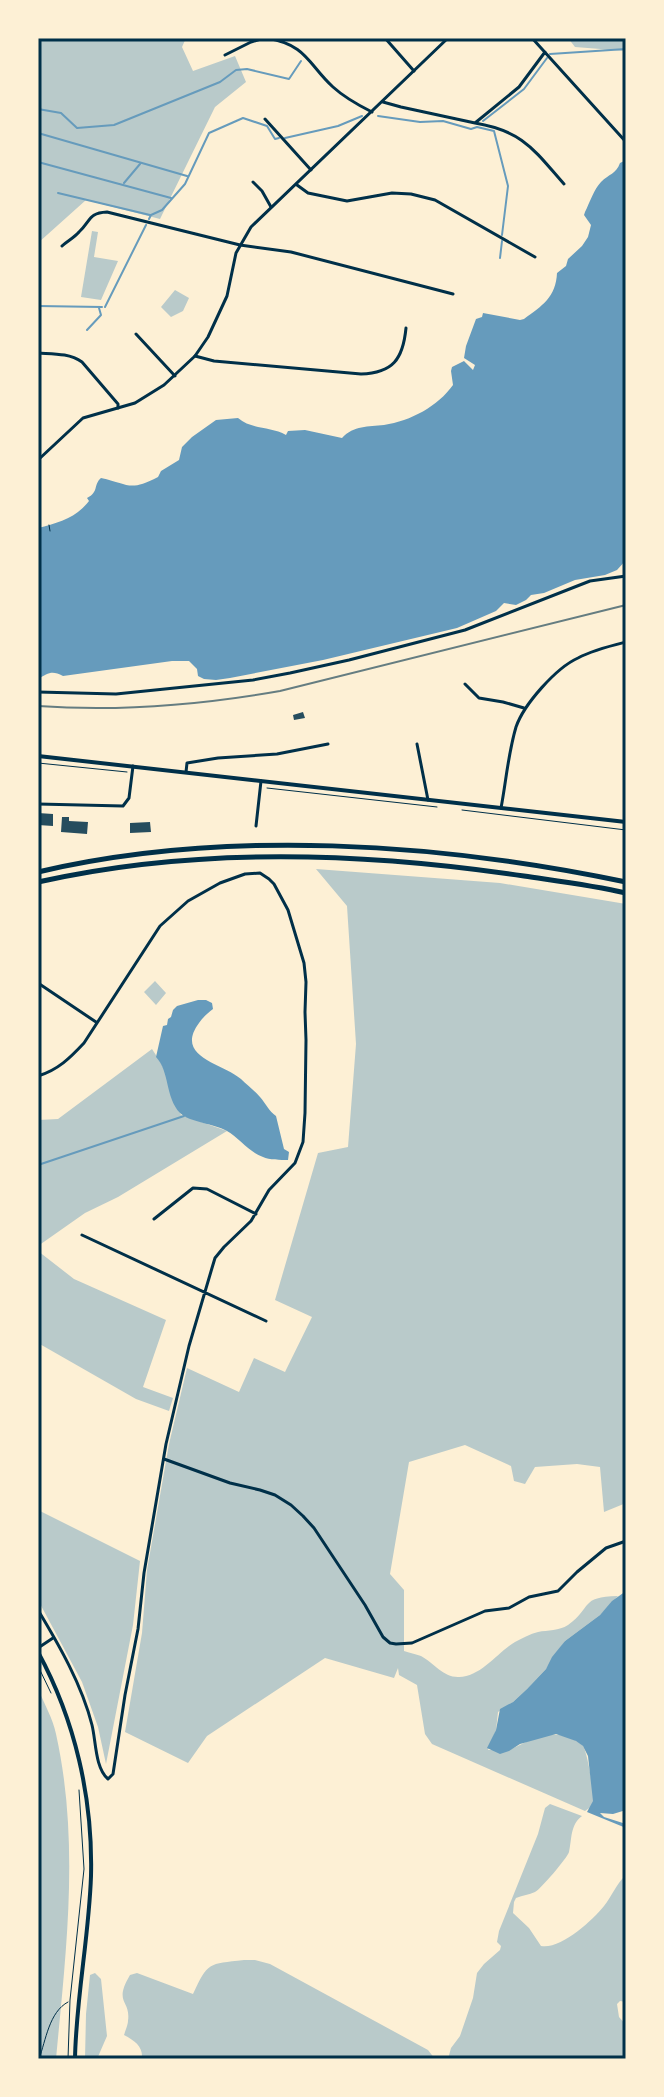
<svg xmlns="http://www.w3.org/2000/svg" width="664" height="2097" font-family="'Fira Sans Condensed',sans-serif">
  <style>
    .green { fill: #b9caca }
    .water { fill: #669bbc }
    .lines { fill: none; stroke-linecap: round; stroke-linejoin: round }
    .stream { stroke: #669bbc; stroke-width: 2 }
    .building { fill: #264d5e }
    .path { stroke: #003049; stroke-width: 1 }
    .minor { stroke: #003049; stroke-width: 3 }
    .tertiary { stroke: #003049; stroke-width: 3 }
    .secondary { stroke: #003049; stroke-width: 4 }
    .primary { stroke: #003049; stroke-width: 4 }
    .motorway { stroke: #003049; stroke-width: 5 }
    .rail { stroke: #657d81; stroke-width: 2 }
    .neatline { fill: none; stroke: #003049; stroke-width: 3 }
  </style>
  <rect width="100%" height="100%" fill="#fdf0d5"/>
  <path class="green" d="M38,38H186L182,47L193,71L235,56L246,82L215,107L160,219L86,200L38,243Z
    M568,38H626V51L575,47Z
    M92,231L98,232L94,257L118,261L101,300L81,297Z
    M175,290L189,298L183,311L171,317L161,307Z
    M316,869L500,883L626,904V1503L604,1512L600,1467L577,1464L535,1467L525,1484L514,1481L511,1466L465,1445L409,1462L390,1574L404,1590V1651C409,1653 416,1654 421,1656C434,1663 443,1677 458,1677C480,1678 498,1652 515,1642C523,1638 530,1634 538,1632C548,1630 559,1631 568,1625C593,1607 579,1597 618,1596L600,1615L565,1641L546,1669L527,1689L513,1702L498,1712L496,1730L488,1750H495L500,1753C519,1748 538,1731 560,1735C568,1736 577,1740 583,1746C587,1751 595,1795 593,1802C592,1807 589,1808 585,1811L432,1744L425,1734L417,1685L399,1675L398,1668L394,1678L325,1658L207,1736L188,1763L125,1732L142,1633L147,1570L169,1444L187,1368L239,1392L254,1358L285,1372L312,1317L275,1300L318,1153L348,1147L356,1044L347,906Z
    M155,981L166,993L156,1005L144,992Z
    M152,1049L161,1063L169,1080L170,1091L181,1115L227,1131L118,1197L85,1213L38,1246V1120L58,1119Z
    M38,1251L74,1279L166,1320L143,1387L173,1398L169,1411L136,1399L38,1343Z
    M38,1510L140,1561L133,1625L106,1764L98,1727L82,1682L38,1600Z
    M38,1689C44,1703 53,1719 56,1734C80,1842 66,1951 56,2059H38Z
    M550,1804L582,1816C570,1825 572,1839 569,1852C568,1857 540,1890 535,1892C529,1895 523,1895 516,1898L514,1902L513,1913L529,1928L541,1946C560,1950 592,1921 604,1906C612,1896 616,1884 626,1875V2002L620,2001L617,2004L619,2017L626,2025V2059H448L451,2048L460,2036L473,1998L477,1973L484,1964L500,1950L501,1946L497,1942L499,1931L538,1834L545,1808Z
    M244,1960H255L270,1964L428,2050L435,2059H142C143,2046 135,2041 124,2035C125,2032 128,2024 128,2021C131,1999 113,2004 130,1975L137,1973L193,1994C208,1962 208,1964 244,1960Z
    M95,1973L101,1979L107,2036L97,2059H85L86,2014L90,1975Z"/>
  <path class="water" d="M626,160V560L617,570L605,575L575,580L544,593L531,595L526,600L516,605L504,603L496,611L457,628L323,660L230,678L216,680L204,679L198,676L197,669L189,661H172L63,676C52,670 48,673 38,679V528C58,523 76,518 89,501L87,498C99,492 93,485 101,478C129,484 129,492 158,477L161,471L179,460L182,447L192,437L216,420L238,418C252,430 271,426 286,435L288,431L305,430L342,438C354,425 368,427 384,425C411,421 438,406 453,385L451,371L452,367L464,361L473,370L475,365L464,358L466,346L476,319L482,317L483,313L520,320L524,319C542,306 556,297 557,273L566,266L568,259L582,246L588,237L591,225L584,215L585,212C590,202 594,189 601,182C609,174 616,174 620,163Z
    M198,1000H206L212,1003L213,1009C208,1013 203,1017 199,1023C174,1057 222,1063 241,1079C247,1085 254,1090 260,1097C266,1104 269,1111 276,1116L284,1149L289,1152L288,1160C281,1160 269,1160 263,1157C249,1152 239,1138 227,1131C215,1124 189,1122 180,1113C165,1097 170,1072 156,1057L163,1026L167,1025L168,1019L171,1017L173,1010L177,1006Z
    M626,1591V1810L613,1814L600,1813L604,1817L626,1824V1828L587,1812L593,1801L588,1756L583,1746L576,1741L556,1734L520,1744L509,1751L500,1754L487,1748L496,1730L500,1709L513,1702L527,1689L546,1669L552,1657L565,1641L600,1615L612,1601Z"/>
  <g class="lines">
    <path class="stream" d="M550,54L626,49
      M38,109L61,113L77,128L114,125L220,82L236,70L247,69L289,79L301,61
      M378,116L420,122L443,121L471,129L477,127L494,131L508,186L502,235
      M483,121L524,89L547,58
      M38,133L187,176
      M285,138L338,126L362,116
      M38,162L171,198
      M124,183L140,164
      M58,193L150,215
      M149,219L151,215L162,210L185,184L209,133L243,118L267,126L275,139L279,138
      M500,258L502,241
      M38,306L102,307
      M105,307L146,225
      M87,330L101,315L99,308
      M38,1165L184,1116"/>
  </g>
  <path class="building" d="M303,712L305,718L294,720L293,715Z
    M38,813L53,814V826L38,825Z
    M62,817H69V821L88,822L87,834L61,832Z
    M150,822L151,832L130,833V823Z"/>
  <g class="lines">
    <path class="path" d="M49,525L50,531
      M38,763L127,772
      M267,788L437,807
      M462,810L626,830
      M38,1666L51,1693
      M39,2059C46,2040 49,2012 68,2002
      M68,2059L70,2000L84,1869L79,1790"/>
    <path class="minor" d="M267,38C307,45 308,64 333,87C345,98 358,105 372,112
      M385,38L414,71
      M532,38L626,142
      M225,55L251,42L264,38
      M383,102L401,107L475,123L519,87L545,52
      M265,119L311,170
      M475,123C523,131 534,150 564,184
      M253,182L262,191L271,207
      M297,185L308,193L347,201L392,193L411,194L435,200L535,257
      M62,246C67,241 74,238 79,232C91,221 88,213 107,212L240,245L291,252L453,294
      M136,334L175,376
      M38,353C53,354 69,353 82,362L118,404V408
      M195,356L214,361L361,374C393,373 403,359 406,328
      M465,684L479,698L503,702L524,708
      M38,692L116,694L253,680L290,673L349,660L465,630L590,581L626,576
      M417,744L428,800
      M186,772L187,763L218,758L277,754L328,744
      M38,804L123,806L129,798L133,766
      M501,808C506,782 508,754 516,727C524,704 556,668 578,658C593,650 610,646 626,642
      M256,826L261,781
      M38,983L96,1022
      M38,1076C58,1070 70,1058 84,1043L160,926L188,901L220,883L245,874L260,873L269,879L274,884L288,910L304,963L306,982L305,1012L306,1040L305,1113L303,1142L295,1163L269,1190L251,1221L224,1247L215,1258L212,1268L189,1346L166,1444L144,1573L138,1629L125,1695L113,1774L108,1779C95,1768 96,1741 92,1725C82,1685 59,1645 38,1610
      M154,1219L193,1188L207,1189L256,1214
      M82,1235L266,1321
      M164,1459L230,1483L260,1490L275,1495L291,1505L303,1516L314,1528L365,1605L383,1637L390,1643L396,1644L412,1643L485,1611L509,1608L529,1597L558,1591L577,1572L606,1548L626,1541
      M38,1648L53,1638"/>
    <path class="tertiary" d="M38,460L83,418L135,403L164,385L195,356L208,337L227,296L236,253L251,227L448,38"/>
    <path class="secondary" d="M38,756L626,822"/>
    <path class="primary" d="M38,1652C75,1720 93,1798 91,1876C89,1937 76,1998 75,2059"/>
    <path class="motorway" d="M38,872C225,828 440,843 626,882
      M38,882C197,846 364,852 524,876C558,881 592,885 626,893"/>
    <path class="rail" d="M38,706C119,712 200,705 280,691L626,605"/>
  </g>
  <rect width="664" height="2097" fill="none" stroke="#fdf0d5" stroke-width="80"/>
  <rect x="40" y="40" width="584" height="2017" class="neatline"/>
</svg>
